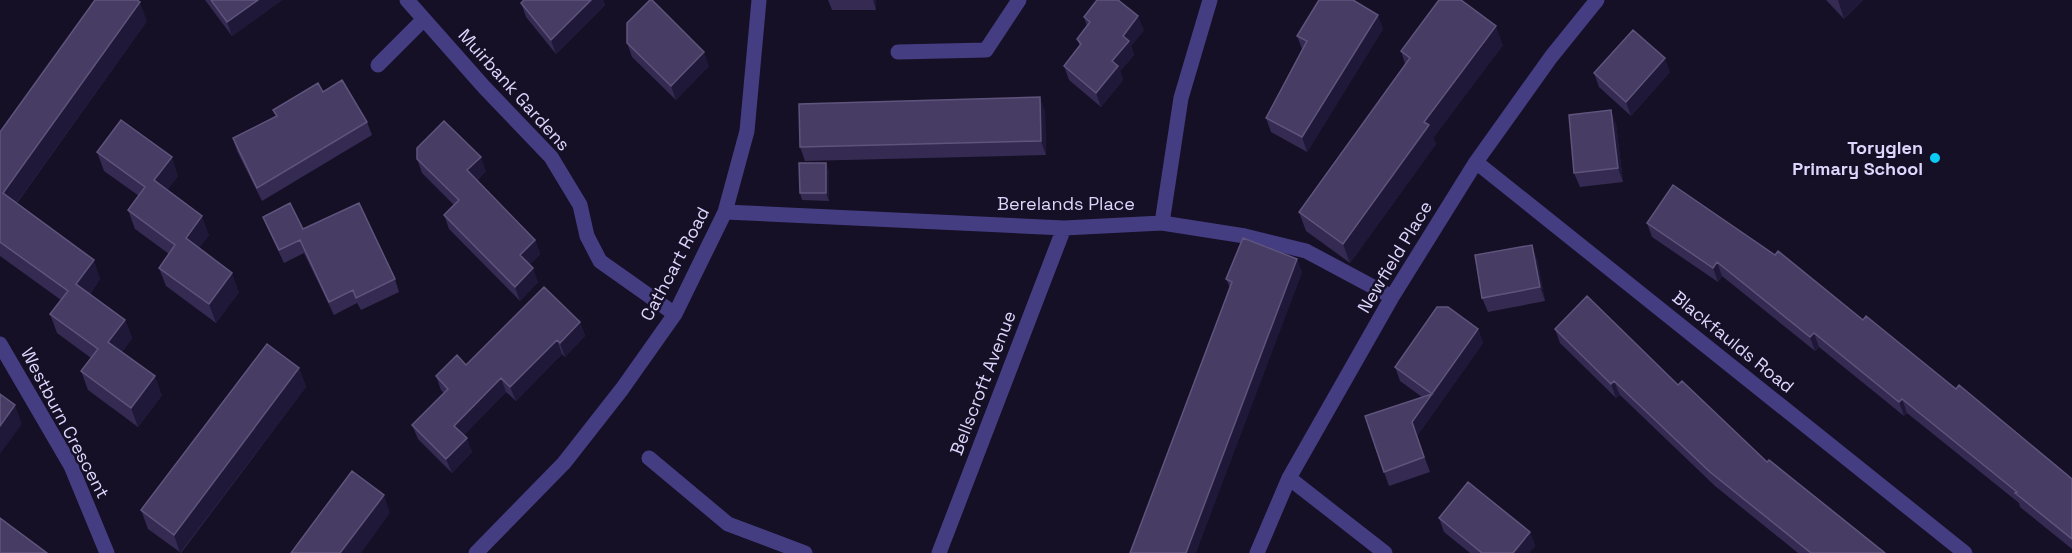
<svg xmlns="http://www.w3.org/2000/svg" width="2072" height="553" font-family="'Space Grotesk',sans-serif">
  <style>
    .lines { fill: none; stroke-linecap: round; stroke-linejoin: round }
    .minor { stroke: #453d82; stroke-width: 15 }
    .wall { fill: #352a52 }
    .shaded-wall { fill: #201838 }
    .building { fill: #473c64; stroke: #5f547c; stroke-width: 1.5 }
    .poi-dot { fill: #0bcaf4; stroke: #151025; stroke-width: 2 }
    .labels { text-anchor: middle; stroke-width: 5; stroke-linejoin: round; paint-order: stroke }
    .street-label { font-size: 18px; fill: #ded6fd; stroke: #151025 }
    .poi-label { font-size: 18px; font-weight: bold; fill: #ded6fd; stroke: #151025; text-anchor: end }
  </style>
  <rect width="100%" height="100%" fill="#151025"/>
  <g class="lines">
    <path class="minor" d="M407,0L484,87L551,157L580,205L587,236L600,261L675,314
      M898,52L986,50L1019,0
      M378,65L424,19
      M1476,162L1965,553
      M725,212L1064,228L1162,223L1245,236L1306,251L1392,297
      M1162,223L1181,98L1210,0
      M0,344L71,466L107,553
      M649,458L728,524L805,553
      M1289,478L1385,553
      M476,553L564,463L622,389L675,314L725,212L747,131L759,0
      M939,553L1064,228
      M1257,553L1289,478L1392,297L1476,162L1551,57L1597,0"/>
  </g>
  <path class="wall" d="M205,0H282L232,36Z
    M524,0H603L605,5L556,54L526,17L521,3Z
    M828,0H876V10H832Z
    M1826,0H1863L1844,19Z
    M1084,17L1144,30L1131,46L1134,55L1120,71L1123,80L1101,107L1069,80L1064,66L1080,46L1077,39L1087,26Z
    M147,21L17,203L100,279L90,294L125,320L132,338L122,352L162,395L138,427L88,390L81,371L91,358L57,333L50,314L61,300L0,256V132Z
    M1383,29L1307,152L1271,132L1266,118L1302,49L1297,36Z
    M627,43L709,66L676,100L632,57Z
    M1503,45L1433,138L1436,144L1350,263L1306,231L1299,212L1405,64L1401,51Z
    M1670,72L1631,116L1599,87L1594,73Z
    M273,110L367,122L372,135L262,201L237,151L233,138L276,116Z
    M1045,111L1046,155L805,161L800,147Z
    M1616,124L1623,182L1580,187L1574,173Z
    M97,152L178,176L167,190L209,235L199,248L239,292L216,323L166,286L159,268L169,254L135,229L128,210L139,196L104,171Z
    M417,159L486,171L477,180L535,240L540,254L529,265L538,282L520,301L449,229L444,215L454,205L422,173Z
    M829,171V201L802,200L800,193Z
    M263,217L303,229L395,279L399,292L361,310L357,303L334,315L304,253L284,263L268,229Z
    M1647,223L1863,320L1956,389L2072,479V549L2020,507L2019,503L1907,413L1904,416L1819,347L1815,351L1722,276L1718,282L1652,237Z
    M1297,259L1302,273L1230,288L1226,279Z
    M1537,259L1545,301L1488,312L1482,298Z
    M580,322L585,336L565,357L562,354L516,401L506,392L464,435L472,452L452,473L418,439L412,425L444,393L441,390L436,376Z
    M1478,329L1483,343L1417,436L1430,472L1389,486L1384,472L1422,397L1400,381L1395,367Z
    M1555,329L1678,385L1767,462L1885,553H1798L1715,486L1620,395L1616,398L1560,343Z
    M299,368L306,387L181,553L148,529L141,510Z
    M1439,518L1530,532L1535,546L1529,553H1470L1444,532Z"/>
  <path class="shaded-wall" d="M258,0H282L232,36L227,22Z
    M591,0H603L605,5L556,54L551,40Z
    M873,0H876V10Z
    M1838,0H1863L1844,19Z
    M140,2L147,21L10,212L3,193Z
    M1378,15L1383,29L1307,152L1302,137Z
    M1138,16L1144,30L1131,46L1134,55L1120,71L1123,80L1101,107L1096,93L1112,61L1123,36Z
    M1496,26L1503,45L1433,138L1436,144L1350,263L1343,244L1424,122Z
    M704,52L709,66L676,100L671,86Z
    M1665,58L1670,72L1631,116L1626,102Z
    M1040,97L1045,111L1046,155L1041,141Z
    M1611,110L1616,124L1623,182L1618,168Z
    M172,157L178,176L161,199L154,180Z
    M481,157L486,171L472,184L467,170Z
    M826,163L829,171V201L826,193Z
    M202,216L209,235L193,257L186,238Z
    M535,240L540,254L525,269L520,255Z
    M1532,245L1537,259L1545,301L1540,287Z
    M1297,259L1302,273L1196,553H1186Z
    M94,260L100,279L83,303L76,284Z
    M1717,262L1722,276L1718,282L1713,268Z
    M533,268L538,282L520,301L515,287Z
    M232,273L239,292L216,323L209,304Z
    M125,320L132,338L115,361L108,342Z
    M580,322L585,336L565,357L560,343Z
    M1478,329L1483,343L1417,436L1430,472L1412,422Z
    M1814,333L1819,347L1815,351L1810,337Z
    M557,340L562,354L516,401L510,387Z
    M299,368L306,387L180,553L174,535Z
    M155,376L162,395L138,427L131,408Z
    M501,378L506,392L459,440L454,426Z
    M1614,381L1620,395L1616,398L1611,384Z
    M1902,399L1907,413L1904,416L1899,402Z
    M15,405L22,424L0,454V426Z
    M467,438L472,452L452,473L446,459Z
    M384,495L390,513L361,553H340Z
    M1530,532L1535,546L1529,553H1513Z"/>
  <path class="building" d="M95,0H137L140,2L3,193L94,260L76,284L125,320L108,342L155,376L131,408L81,371L98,349L50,314L68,291L0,242V132Z
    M211,0H258L227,22Z
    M524,0H591L551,40L521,3Z
    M650,0H652L704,52L671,86L627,43V23Z
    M1097,0H1118L1138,16L1123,36L1129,41L1112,61L1118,66L1096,93L1064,66L1081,44L1077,39L1090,22L1084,17Z
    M1319,0H1353L1378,15L1302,137L1266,118L1307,41L1297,36Z
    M1439,0H1461L1496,26L1424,122L1429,125L1343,244L1299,212L1410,58L1401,51Z
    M1633,30L1665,58L1626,102L1594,73Z
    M342,80L367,122L257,188L233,138L277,116L273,110L318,83L323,92Z
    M1040,97L1041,141L800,147L799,104Z
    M1611,110L1618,168L1574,173L1569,115Z
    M121,120L172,157L154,180L202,216L186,238L232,273L209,304L159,268L175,245L128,210L145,187L97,152Z
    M444,121L481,157L467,170L535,240L520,255L533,268L515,287L444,215L459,200L417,159V148Z
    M799,163H826V193H800Z
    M1673,185L1775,255L1778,251L1863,320L1866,316L1956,389L1959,385L2072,479V539L2015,493L2017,492L1902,399L1899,402L1814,333L1810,337L1717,262L1713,268L1647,223Z
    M290,203L303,229L359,203L395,279L356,298L353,290L329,302L300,240L279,250L263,217Z
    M1243,238L1297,259L1186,553H1130L1232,282L1226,279Z
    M1532,245L1540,287L1482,298L1475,255Z
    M544,287L580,322L560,343L557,340L510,387L501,378L454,426L467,438L446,459L412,425L448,389L436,376L457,355L466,365Z
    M1587,296L1678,385L1682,381L1767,462L1769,460L1885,553H1811L1710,472L1614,381L1611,384L1555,329Z
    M1437,307H1448L1478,329L1412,422L1424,457L1384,472L1365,416L1432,394L1395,367Z
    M267,344L299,368L174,535L141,510Z
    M0,394L15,405L0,426Z
    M352,471L384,495L340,553H291Z
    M1468,482L1530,532L1513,553H1482L1439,518Z
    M0,518L47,553H0Z"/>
  <circle class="poi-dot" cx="1935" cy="158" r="6"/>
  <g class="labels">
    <g class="street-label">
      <text transform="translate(514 90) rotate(48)" y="6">Muirbank Gardens</text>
      <text x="1066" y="210">Berelands Place</text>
      <text transform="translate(1395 257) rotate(-59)" y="6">Newfield Place</text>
      <text transform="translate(675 264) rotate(-62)" y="6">Cathcart Road</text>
      <text transform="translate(1733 342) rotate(39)" y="6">Blackfaulds Road</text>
      <text transform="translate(983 383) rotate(-69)" y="6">Bellscroft Avenue</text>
      <text transform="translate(65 423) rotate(62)" y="6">Westburn Crescent</text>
    </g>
    <g class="poi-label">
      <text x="1923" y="154">Toryglen<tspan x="1923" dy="21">Primary School</tspan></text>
    </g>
  </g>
</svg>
